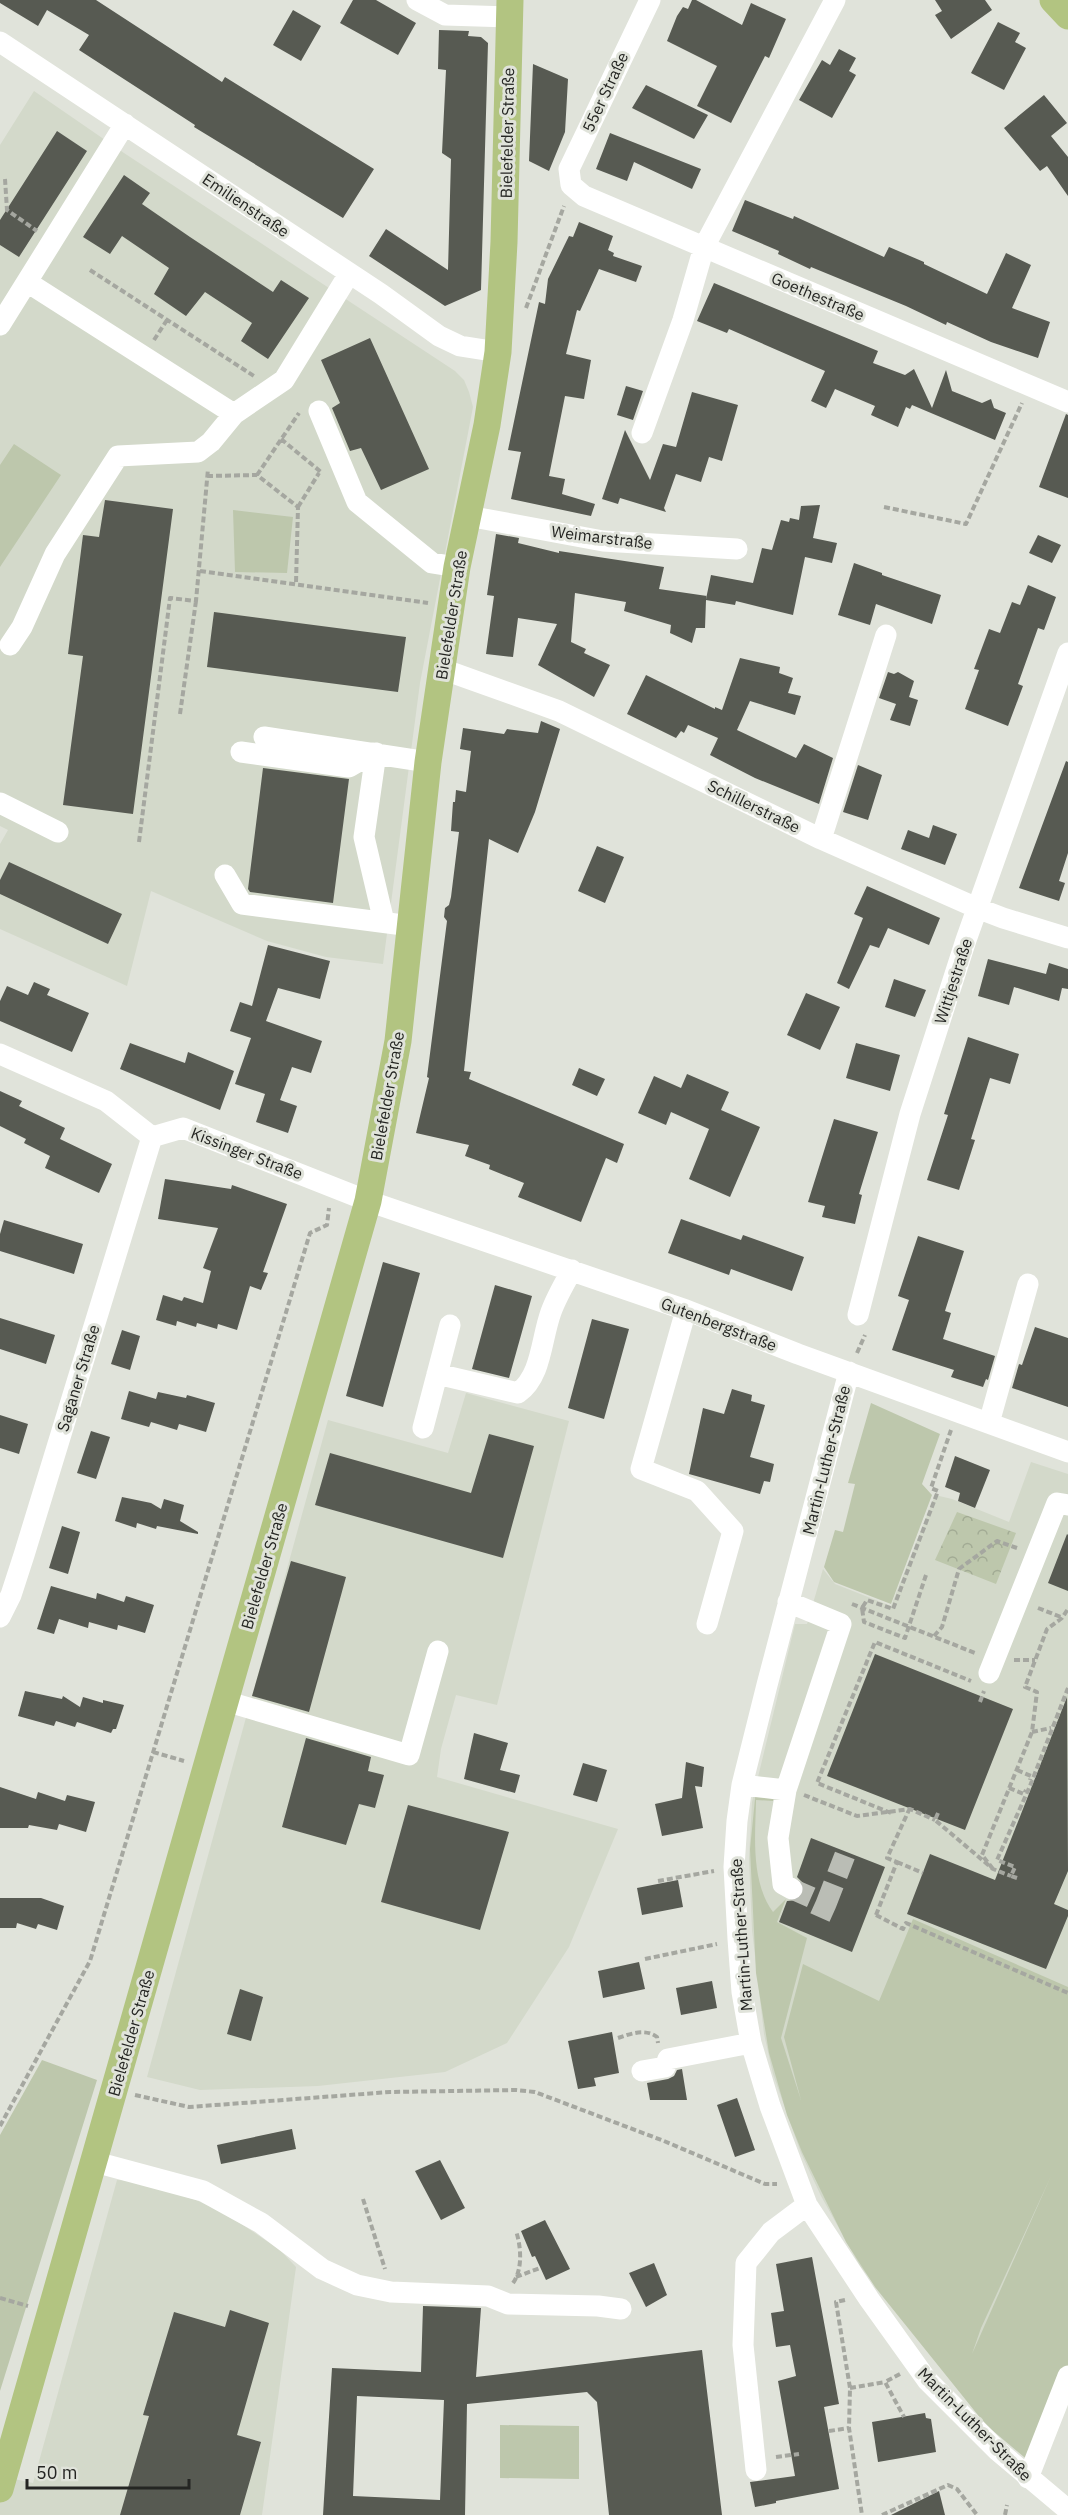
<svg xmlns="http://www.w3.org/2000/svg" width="1068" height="2515" font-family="'IBM Plex Sans',sans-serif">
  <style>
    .built { fill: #d3d9ca }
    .green { fill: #bdc7ac; fill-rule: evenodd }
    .park { fill: url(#park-crowns) }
    .building { fill: #575a52; fill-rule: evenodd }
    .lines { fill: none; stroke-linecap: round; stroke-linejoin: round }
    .minor-tunnel { stroke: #babdb5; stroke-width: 21; stroke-dasharray: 21 10; stroke-linecap: butt }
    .path { stroke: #a5a7a0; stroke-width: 4; stroke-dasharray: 6 3; stroke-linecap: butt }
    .minor { stroke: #fff; stroke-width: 21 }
    .major { stroke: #b2c481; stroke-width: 27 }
    .labels { text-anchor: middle; stroke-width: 6; stroke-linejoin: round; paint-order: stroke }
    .street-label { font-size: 16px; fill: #242522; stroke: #e0e3da }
  </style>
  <defs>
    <pattern id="park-crowns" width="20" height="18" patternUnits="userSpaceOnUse" patternTransform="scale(1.5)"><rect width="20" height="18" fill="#bdc7ac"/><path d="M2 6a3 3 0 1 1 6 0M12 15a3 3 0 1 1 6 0" fill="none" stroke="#a2ab94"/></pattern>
  </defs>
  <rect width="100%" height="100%" fill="#e0e3da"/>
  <path class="built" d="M34,91L124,153L455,371L464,380L469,392L473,407L420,683L383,964L326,957L267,941L151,891L127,986L0,929V844L8,830L0,826V145Z
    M466,1393L569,1421L497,1705L456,1695L441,1749L437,1777L618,1829L569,1947L507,2043L445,2072L318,2086L200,2090L147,2077L328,1420L448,1453Z
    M1031,1462L1068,1474V2271L986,2425L860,2266L821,2196L801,2153L773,2074L764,2034L752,1930L749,1859L752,1802L795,1624H807L823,1569L835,1584L891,1606L935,1495L952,1499L1009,1522Z
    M117,2180L134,2181L196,2200L225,2213L280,2250L296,2267L262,2515H0V2476L33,2483Z"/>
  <path class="green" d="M14,444L61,475L0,567V465Z
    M233,510L293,517L287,573L235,572Z
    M871,1403L940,1434L922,1484L932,1495L891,1604L834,1582L824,1567L835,1530L843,1532L855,1484L848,1483Z
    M756,1789L774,1797L773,1801L756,1800V1802C755,1838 751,1882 773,1912L786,1899L777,1922L807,1938L781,2038L801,2100L784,2037L803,1964L879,2001L913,1919L1068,1987V2366L1030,2462L986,2425L875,2287L846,2242L802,2152L787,2115L769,2053L756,1973L750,1849ZM1051,2176L972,2354L981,2328Z
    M42,2060L97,2080L0,2391V2135Z
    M500,2425L579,2426V2479L500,2478Z"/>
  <path class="park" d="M957,1512L1016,1533L996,1584L935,1560Z"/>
  <path class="building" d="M0,0H96L222,82L225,77L374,169L343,218L194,127L195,125L79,50L89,35L47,10L38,26L0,3Z
    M353,0H376L416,23L398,55L340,23Z
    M692,0H696L742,25L751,3L786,19L769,58L765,56L731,123L697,106L717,66L667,41L677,16L683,7L688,9Z
    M935,0H985L992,10L951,39L935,15L942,11Z
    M293,10L321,26L301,61L273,45Z
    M998,22L1020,33L1015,42L1026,48L1004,90L971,73Z
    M439,30L469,31L468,36L481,37L488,43L481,290L445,306L369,256L386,229L448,270L451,159L442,153L446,70L438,69Z
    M839,49L856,58L849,71L856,75L832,118L799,100L822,60L830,65Z
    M533,64L568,79L565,132L549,171L529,161Z
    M646,85L708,115L694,139L632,108Z
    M1044,95L1067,123L1051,136L1068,157V196L1047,166L1040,171L1004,128Z
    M57,131L87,151L19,257L0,245V220Z
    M610,133L701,169L692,189L634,162L627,181L596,169Z
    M124,175L150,193L142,204L190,237L273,292L281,280L309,298L268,359L241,341L252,323L205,292L186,316L154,294L169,268L122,236L110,254L83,237Z
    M745,200L793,219L794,216L884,257L889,247L924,262V264L987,294L1006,253L1031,265L1012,308L1050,322L1038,358L991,342L947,322L946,325L906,306L811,267L810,269L778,254L779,251L732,231Z
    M579,222L613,236L608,250L614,253L613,256L642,266L636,282L599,269L580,311L577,310L566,354L591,360L584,399L565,396L549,476L565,479L562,494L595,504L591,516L511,499L521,452L508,450L539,302L545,304L548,279L569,236L573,237Z
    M714,283L878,351L873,363L905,375L914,369L932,408L946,370L952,391L982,403L991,399L994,408L1006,413L995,440L912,405L910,409L906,407L898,427L871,415L875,406L835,389L826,408L811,401L825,371L729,329L727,333L697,321Z
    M370,338L429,469L381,490L361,448L350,451L332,408L340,403L321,360Z
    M626,386L643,391L633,420L617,415Z
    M692,392L738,405L722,461L709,457L701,482L676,474L664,508L666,512L620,498L618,504L602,499L625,430L650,480L663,444L676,447Z
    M1066,414L1068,415V498L1039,487Z
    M105,500L173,509L133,814L63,805L83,656L68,654L83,535L99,537Z
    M820,505L813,538L837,543L832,563L805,557L793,615L736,601L735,605L706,600L705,628H696L692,643L670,633L671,625L624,611L626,602L575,593L571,642L586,649L584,653L610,665L594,697L538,665L557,624L518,618L513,657L486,654L494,596L487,595L496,534L519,538L518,543L559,553V551L664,567L659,589L707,596L706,599L711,575L753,583L762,548L772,550L781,520L789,522L790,518L799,520L801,506Z
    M1038,535L1061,545L1052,563L1029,553Z
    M854,563L882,573V575L941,595L932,624L876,604L870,625L838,615Z
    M1028,585L1056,597L1044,630L1038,628L1018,684L1023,686L1008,726L965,709L979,670L974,669L989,629L1000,633L1012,602L1020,605Z
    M214,612L406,637L398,692L207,667Z
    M740,658L780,667L779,673L793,678L788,693L801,696L795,715L750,701L737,730L796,758L804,744L833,758L819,804L755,778L710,755L718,738L688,725L684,733L681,731L676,738L627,714L646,675L715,709V707L722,710Z
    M888,672L894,674L898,672L914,681L909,697L918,700L910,726L890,720L896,704L879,698Z
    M541,721L560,729L535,812L518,853L489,839L464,1071L471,1072L469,1079L624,1144L617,1163L606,1158L581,1222L518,1197L524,1183L489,1169L490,1165L465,1156L469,1145L416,1133L429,1078L427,1077L447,921L444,917L445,908L449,905L451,897L459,832L451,831L453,802H455L456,790L466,792L471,751L460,749L463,728L504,734L507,729L538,733Z
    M1066,761L1068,762V853L1059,881L1065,883L1059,901L1019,888Z
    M858,765L882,775L868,820L843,812Z
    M263,768L349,779L333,903L250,892L248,889Z
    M933,825L957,834L945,865L901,849L908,830L929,838Z
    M597,846L624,857L605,903L578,891Z
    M9,862L122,914L108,944L0,894V880Z
    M867,886L940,918L929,945L888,928L879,948L870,945L849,989L837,983L863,918L854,914Z
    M268,945L330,961L320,999L278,988L266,1021L322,1041L311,1073L292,1067L280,1100L297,1106L288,1133L256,1122L265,1094L235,1084L251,1038L230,1031L240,1002L252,1006Z
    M988,959L1046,974L1049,963L1068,969V989L1062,988L1059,1001L1014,987L1009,1005L978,996Z
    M894,979L926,990L915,1017L885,1007Z
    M34,982L50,989L47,995L89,1013L72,1052L0,1021V1001L7,986L28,995Z
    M806,993L840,1007L820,1050L787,1035Z
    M968,1037L1019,1054L1010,1084L990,1078L971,1139L975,1140L959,1190L927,1180L948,1115L944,1114Z
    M130,1043L185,1063L188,1052L234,1071L220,1110L120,1069Z
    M856,1043L900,1055L890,1091L846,1078Z
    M579,1068L605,1079L597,1096L572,1085Z
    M687,1074L729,1092L721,1110L760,1127L730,1197L689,1179L709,1129L671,1112L666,1125L638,1113L654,1076L681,1088Z
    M0,1091L22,1101L19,1106L65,1128L60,1139L112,1164L99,1193L45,1168L50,1156L24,1143L26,1139L0,1126Z
    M834,1119L878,1132L859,1194L862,1195L855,1224L822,1217L825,1206L808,1202Z
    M165,1179L231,1189L232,1185L287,1204L263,1272L268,1273L261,1290L250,1286L237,1330L218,1324L217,1329L197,1323L196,1327L177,1321L176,1326L156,1320L163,1295L182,1301L184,1297L203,1303L211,1271L203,1268L218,1228L158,1219Z
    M681,1219L741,1240L743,1235L804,1257L792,1291L731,1269L729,1275L668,1253Z
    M4,1220L83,1244L74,1274L0,1251V1234Z
    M918,1236L964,1251L945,1311L951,1313L943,1339L995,1356L988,1380L986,1379L983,1387L951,1377L954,1370L892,1350L909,1300L898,1296Z
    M383,1262L420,1273L383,1407L346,1396Z
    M495,1285L532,1296L509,1378L472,1369Z
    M0,1318L55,1335L46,1364L0,1349Z
    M592,1319L629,1329L604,1419L568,1408Z
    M1035,1327L1068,1338V1407L1012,1388L1019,1364L1022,1365Z
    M122,1330L140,1336L130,1370L111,1364Z
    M732,1389L752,1395L751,1401L765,1405L750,1457L774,1464L770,1482L764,1481L760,1494L689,1474L703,1408L724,1414Z
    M129,1391L156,1399L158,1392L186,1398L187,1395L215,1403L206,1432L179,1424L177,1430L151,1422L149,1427L121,1419Z
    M0,1415L28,1424L19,1454L0,1448Z
    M91,1431L110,1437L96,1479L77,1473Z
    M489,1434L534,1446L503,1558L315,1505L330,1453L471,1493Z
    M955,1456L990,1470L975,1508L958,1501L960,1493L945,1487Z
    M122,1497L151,1503L161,1509L164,1499L184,1505L180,1521L198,1532V1534L157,1526L156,1529L137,1523L136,1528L115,1521Z
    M62,1526L80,1532L68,1574L49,1568Z
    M1067,1534L1068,1535V1591L1048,1583Z
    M291,1561L346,1577L309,1712L252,1696Z
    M51,1586L96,1599L97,1593L124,1602L126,1596L154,1605L145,1633L118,1625L117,1630L89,1622L88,1628L59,1619L54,1634L37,1629Z
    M875,1654L1013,1709L965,1830L827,1776Z
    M25,1691L62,1699L63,1696L80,1707L83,1697L103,1703V1700L124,1705L116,1729H113L111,1733L77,1722L75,1727L56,1721L54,1726L18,1716Z
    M1067,1697L1068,1871L1054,1904L1068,1910V1916L1046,1969L907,1914L930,1854L995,1880Z
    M474,1733L508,1743L500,1770L520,1775L515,1793L464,1779Z
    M306,1738L371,1757L368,1771L384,1775L375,1808L359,1804L346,1845L282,1827Z
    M686,1762L704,1767L702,1787L695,1786L703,1828L662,1836L655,1804L682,1798Z
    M583,1763L607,1770L597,1802L573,1795Z
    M0,1787L36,1799L38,1792L65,1801L67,1795L95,1802L86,1832L59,1824L57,1830L29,1825L28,1828H0Z
    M408,1805L509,1832L480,1930L381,1902Z
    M811,1838L885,1867L852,1952L779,1922L787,1901L798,1900L803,1895V1883L797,1877Z
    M678,1880L683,1907L642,1915L637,1888Z
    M0,1898H41L64,1906L57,1930L38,1924L36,1929L17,1923L16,1928H0Z
    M639,1962L645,1989L603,1998L598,1971Z
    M712,1981L717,2008L681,2015L676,1988Z
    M240,1989L263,1997L251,2041L227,2034Z
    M612,2032L619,2073L594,2078L596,2086L578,2089L568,2041Z
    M682,2069L687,2100H650L647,2083L668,2079L674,2076L677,2070Z
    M737,2098L755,2150L735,2157L717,2105Z
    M292,2129L296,2149L221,2164L217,2145Z
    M440,2160L465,2208L441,2220L415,2171Z
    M545,2220L570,2269L546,2280L535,2256L532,2257L521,2231Z
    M812,2257L839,2404L824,2407L839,2489L776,2501V2503L755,2507L750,2482L795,2476L778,2381L796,2376L790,2345L776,2347L771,2313L784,2311L776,2264Z
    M654,2263L667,2295L646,2307L629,2273Z
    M423,2306L481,2308L476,2377L702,2350L722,2515H609L597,2402L587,2392L467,2404L465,2515H323L332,2368L421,2372ZM357,2396L444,2400L440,2500L353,2496Z
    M230,2310L269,2323L237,2435L261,2442L240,2515H120L149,2416L143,2415L174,2312L225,2327Z
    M925,2413L926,2418L931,2419L936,2452L878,2462L872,2422Z
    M939,2491L945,2515H891Z"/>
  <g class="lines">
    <path class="minor-tunnel" d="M792,1889L826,1904L817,1924
      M826,1904L845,1855"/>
    <path class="path" d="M5,179L7,210L37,231
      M90,270L254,376
      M526,308L564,206
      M154,340L167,320
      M281,439L321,472
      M257,475L299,413
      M207,476L257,475L298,507L296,583
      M298,507L319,473
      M884,507L966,524L1022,403
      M200,571L428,603
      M180,714L196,601
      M139,842L170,598L196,601L208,469
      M857,1353L865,1335
      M926,1575L905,1638L864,1622L862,1608L867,1600L893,1609L938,1491L931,1488L951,1430
      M852,1604L975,1653
      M1038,1608L1061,1617
      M934,1636L942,1627L959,1569L997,1541L1017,1548
      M1014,1660H1035
      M980,1702L984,1691
      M1032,1732L1051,1728
      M153,1752L184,1761
      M1017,1770L1031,1776L1030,1780
      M1009,1788L1024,1794L1026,1790
      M804,1795L857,1816L910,1809L935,1820
      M891,1813L817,1783L875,1642L971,1681
      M938,1813L935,1820L993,1869L1011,1876
      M897,1862L923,1873
      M993,1869L982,1855L1032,1732L1037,1692L1025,1687L1047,1629L1062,1618L1068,1609
      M1017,1878L1011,1876L1015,1867L997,1860L1030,1786L1068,1688
      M658,1881L714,1871
      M876,1915L903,1929L906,1923L1068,1993
      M876,1915L897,1862L887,1858L909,1810
      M645,1959L717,1944
      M618,2038C630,2034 645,2028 657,2037L658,2043
      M135,2095L189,2107L390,2092L516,2090L535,2092L664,2141L765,2184H777
      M0,2126L90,1961L297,1276L310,1233L327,1225L329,1208
      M363,2199L385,2269
      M516,2277L540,2268
      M513,2283C523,2269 521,2246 516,2231
      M0,2298L28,2306
      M845,2300L836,2302L850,2388L849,2428L862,2515
      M900,2374L885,2382L904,2417
      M850,2388L885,2382
      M829,2431L849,2428
      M776,2457L799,2454
      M882,2515L948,2485L957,2489L977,2515
      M1005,2515L1007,2505"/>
    <path class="minor" d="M417,0L445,15L510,17
      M650,0L569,169L571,185L584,196L1068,402
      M0,42L381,294L439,336L460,346L498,352
      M27,282L234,414
      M0,325L125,124
      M319,411L357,502L432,563L457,567
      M642,433L683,320L704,247L835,0
      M468,516L603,541L737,549
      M10,645L22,627L55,554L118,456L198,452L211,442L234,414L284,380L349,274
      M442,669L559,711L821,839L977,908L1003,918L1068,938
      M264,737L428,762
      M241,752L349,767L373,753
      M376,753L364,837L384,922
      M0,803L58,832
      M821,839L886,635
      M225,875L242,904L411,926
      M0,1054L106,1101L152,1137L183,1128L368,1201L686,1310L798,1354L1068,1452
      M686,1310L641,1469L697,1491L733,1531L707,1624
      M858,1315L910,1114L966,940L1068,653
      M849,1372L767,1685L742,1785L737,1821L734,1867L738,1939L742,1992L751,2043L770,2106L807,2205L869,2299L927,2380L998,2451L1068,2510
      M437,1374L518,1393C542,1376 541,1339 551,1312C556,1298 564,1284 572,1270
      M989,1423L1028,1284
      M423,1428L450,1325
      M0,1617L11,1595L24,1555L152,1137
      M989,1673L1057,1503L1068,1505
      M225,1701L409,1755L438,1651
      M742,1785L786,1790L841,1624L788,1602
      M786,1790L778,1838L783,1884L792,1889
      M642,2071L665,2067L668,2059L751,2043
      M95,2162L203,2191L261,2223L322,2269L357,2285L391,2292L488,2296L508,2304L598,2306L621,2309
      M756,2470L743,2345L746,2263L771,2232L807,2205
      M1028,2478L1068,2376"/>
    <path class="major" d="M1053,0L1068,16
      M0,2489L368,1201L398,1041L428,762L445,647L457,567L487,425L498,352L504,242L510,0"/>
  </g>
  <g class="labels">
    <g class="street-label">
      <text transform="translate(605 92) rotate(-65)" y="6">55er Straße</text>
      <text transform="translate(507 133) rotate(-89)" y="6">Bielefelder Straße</text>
      <text transform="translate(246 205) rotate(34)" y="6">Emilienstraße</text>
      <text transform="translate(818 296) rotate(23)" y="6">Goethestraße</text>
      <text transform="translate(602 537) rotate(7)" y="6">Weimarstraße</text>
      <text transform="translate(451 615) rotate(-81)" y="6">Bielefelder Straße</text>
      <text transform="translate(754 806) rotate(26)" y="6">Schillerstraße</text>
      <text transform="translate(953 981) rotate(-72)" y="6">Wittjestraße</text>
      <text transform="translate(387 1096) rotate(-80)" y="6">Bielefelder Straße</text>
      <text transform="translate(247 1153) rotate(21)" y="6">Kissinger Straße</text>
      <text transform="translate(719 1324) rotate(21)" y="6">Gutenbergstraße</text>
      <text transform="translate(78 1378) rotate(-73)" y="6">Saganer Straße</text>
      <text transform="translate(826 1460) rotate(-76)" y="6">Martin-Luther-Straße</text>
      <text transform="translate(264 1566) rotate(-74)" y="6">Bielefelder Straße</text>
      <text transform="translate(741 1935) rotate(-94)" y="6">Martin-Luther-Straße</text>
      <text transform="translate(131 2033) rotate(-74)" y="6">Bielefelder Straße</text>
      <text transform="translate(975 2424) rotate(45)" y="6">Martin-Luther-Straße</text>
    </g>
  </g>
  <path d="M27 2479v9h162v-9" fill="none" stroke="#242522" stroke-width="3"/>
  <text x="36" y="2479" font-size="18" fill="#242522" stroke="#e0e3da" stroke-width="4.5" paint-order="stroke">50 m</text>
</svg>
